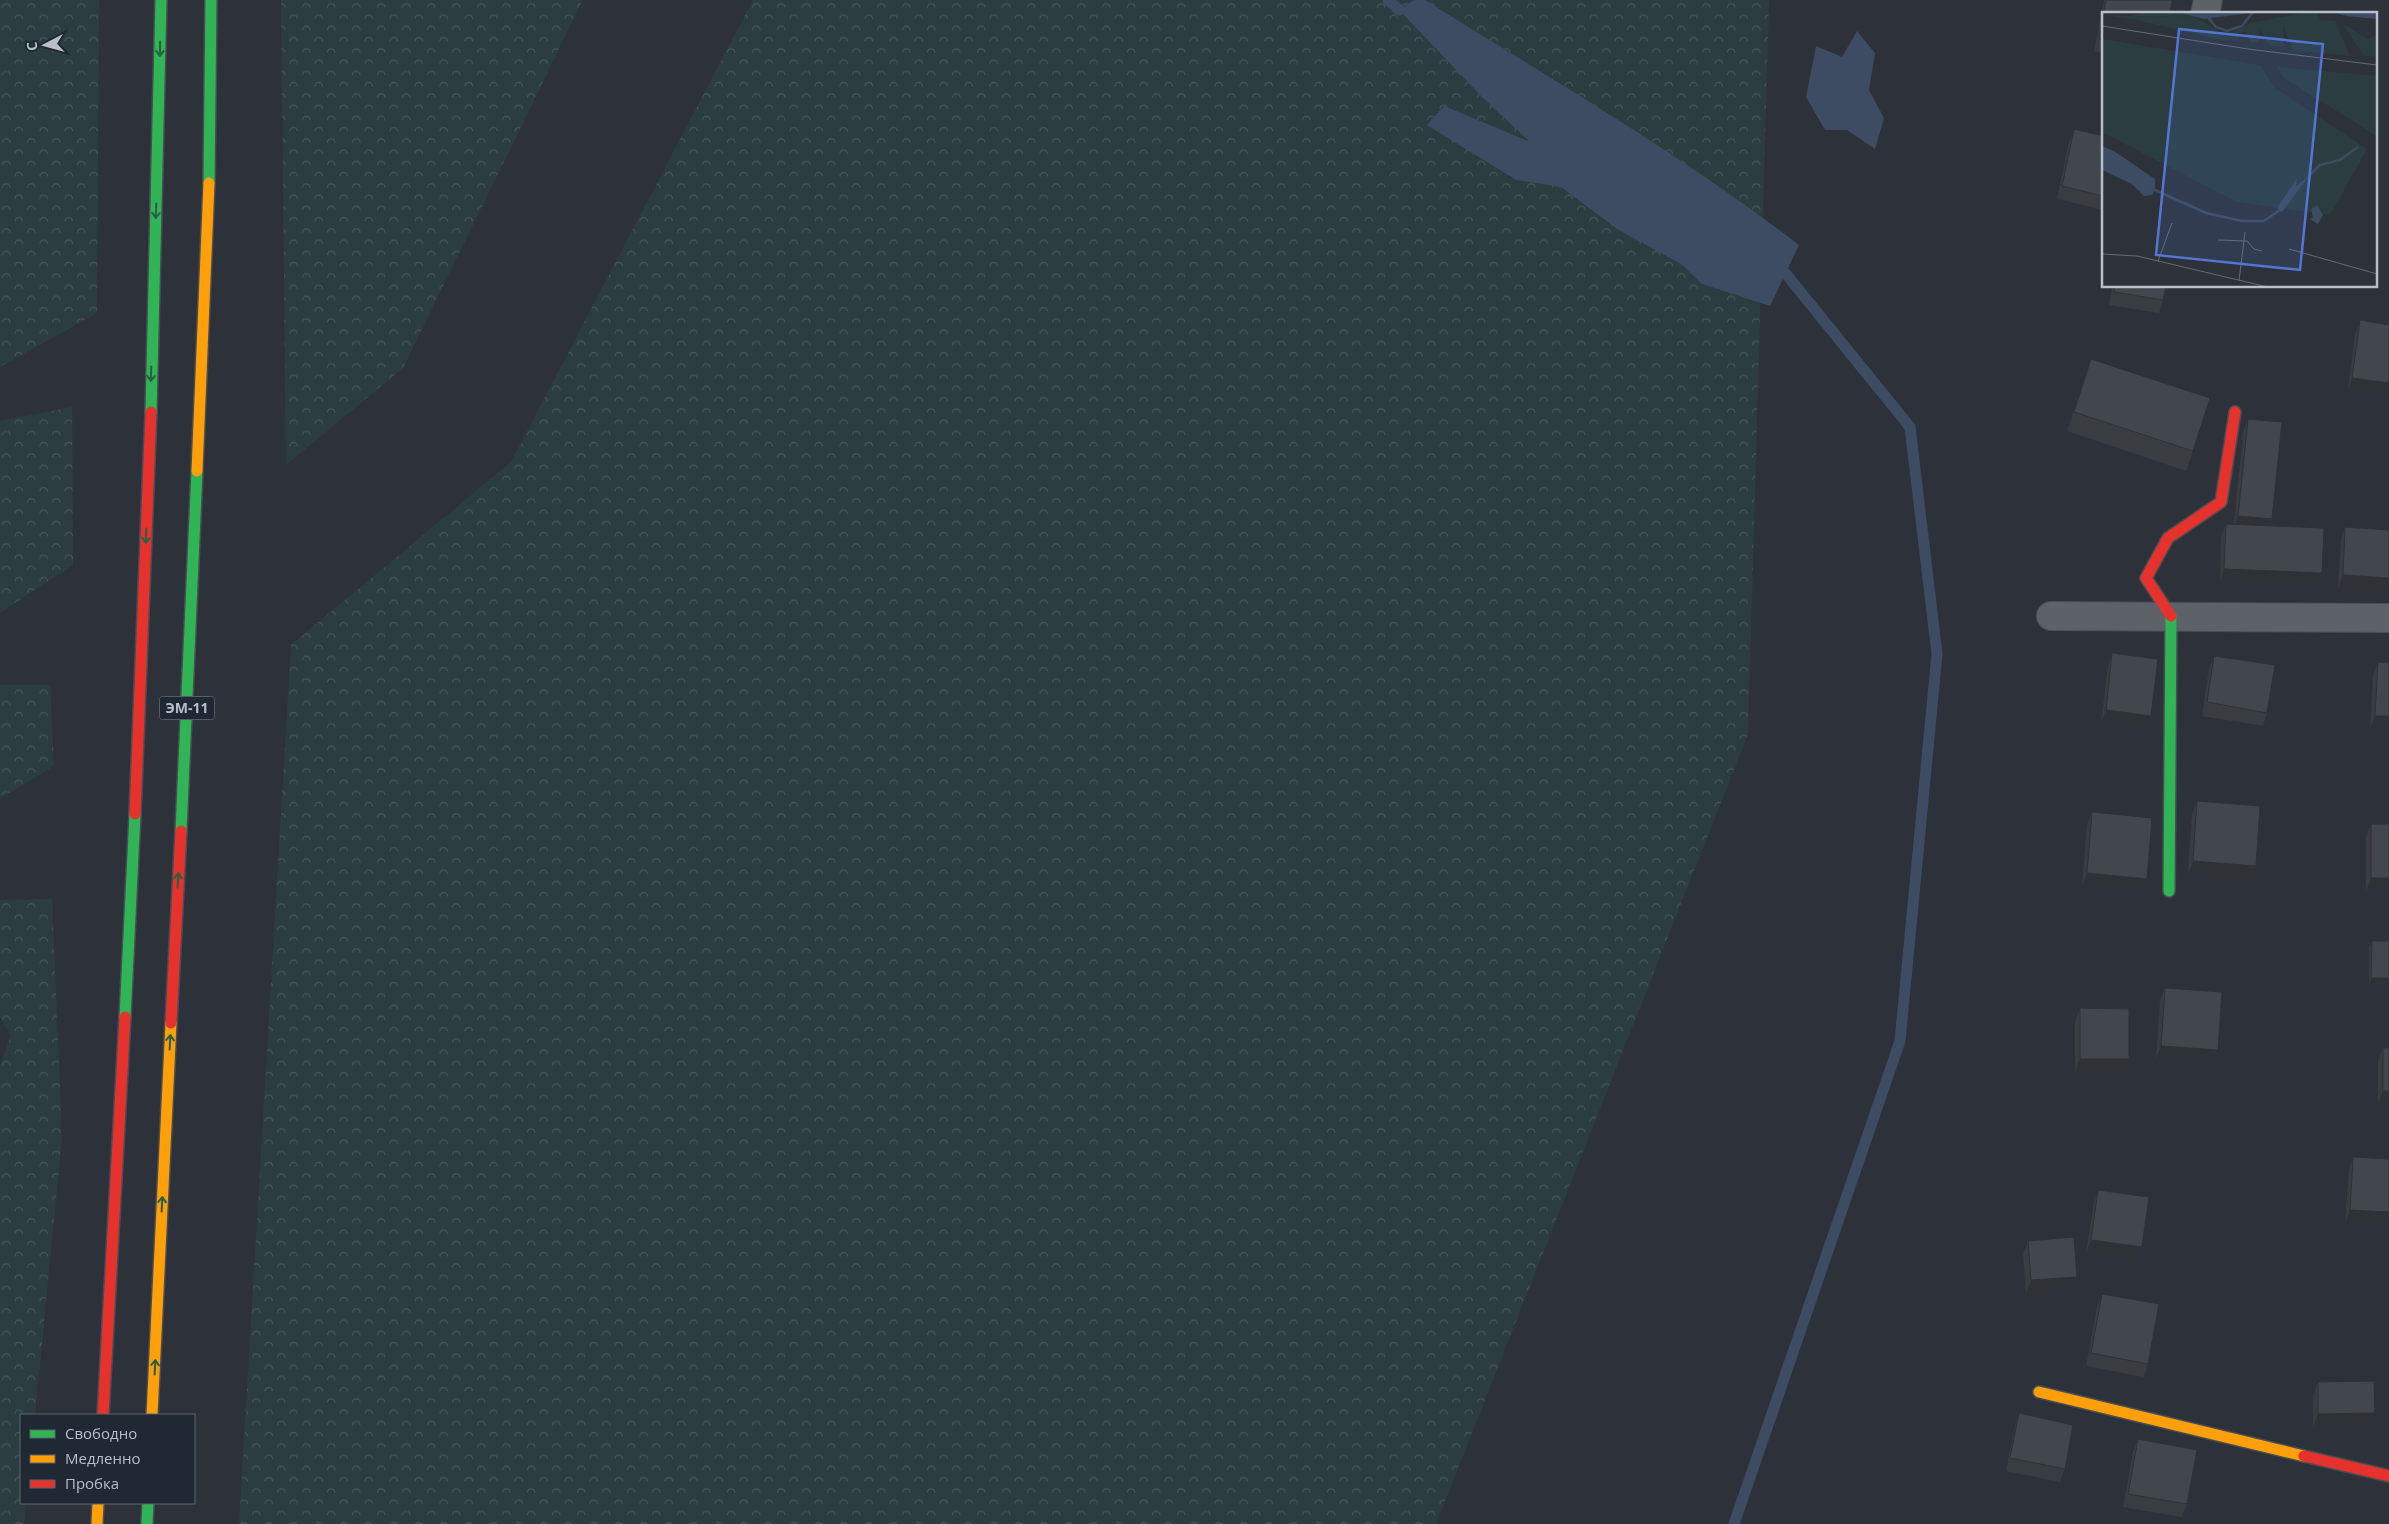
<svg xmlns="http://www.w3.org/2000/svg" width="2389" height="1524" font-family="'Open Sans',sans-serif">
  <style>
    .forest { fill: url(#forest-crowns) }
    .water { fill: #3d4c62 }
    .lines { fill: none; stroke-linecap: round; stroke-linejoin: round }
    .stream { stroke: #3d4c62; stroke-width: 11 }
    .street-casing { stroke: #494d53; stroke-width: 30 }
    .fast-casing { stroke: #484d53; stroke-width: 14 }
    .slow-casing { stroke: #484d53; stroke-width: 14 }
    .jam-casing { stroke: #484d53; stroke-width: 14 }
    .street { stroke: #5d6168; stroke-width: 28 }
    .fast { stroke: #30b455; stroke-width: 11 }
    .slow { stroke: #ff9f0a; stroke-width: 11 }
    .jam { stroke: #e5322d; stroke-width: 11 }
    .wall { fill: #393d42 }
    .shaded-wall { fill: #2e3236 }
    .building { fill: #42474d; stroke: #2e3236 }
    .oneway { stroke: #266041 }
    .labels { text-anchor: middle; stroke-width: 4; stroke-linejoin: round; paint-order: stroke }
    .shield { fill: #202834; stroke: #8a929c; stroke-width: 1 }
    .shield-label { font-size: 14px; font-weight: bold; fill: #b8bfc9 }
    .inset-river { fill: none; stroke: #3d4c62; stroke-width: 2.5 }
    .inset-road { fill: none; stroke: #656a73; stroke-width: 1 }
    .view { fill: #5376d3; fill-opacity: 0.15; stroke: #5376d3; stroke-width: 2.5 }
    .inset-edge { fill: none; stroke: #b8bfc9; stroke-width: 2.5 }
  </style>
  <defs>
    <pattern id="forest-crowns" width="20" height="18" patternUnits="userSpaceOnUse" patternTransform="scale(1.25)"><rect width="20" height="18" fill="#2b3d40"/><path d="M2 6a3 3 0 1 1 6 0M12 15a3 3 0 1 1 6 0" fill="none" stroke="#48575a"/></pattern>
  </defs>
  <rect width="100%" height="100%" fill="#2d323a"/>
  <path class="forest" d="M0,0H99L97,313L0,367Z
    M281,0H583L403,368L286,465Z
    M753,0H1769L1748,734L1436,1524H239L291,645L511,462Z
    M72,407L73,565L0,613V421Z
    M0,685H50L54,766L0,799Z
    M52,899L62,1137L35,1415H21V1503H26L24,1524H0V1065L11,1036L0,1017V900Z"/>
  <path class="water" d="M1414,0H1425C1551,79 1681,154 1799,245L1770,306L1702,284L1681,264L1617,229L1561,187L1516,180L1427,125L1444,106L1530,142L1483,98L1399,10Z
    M1857,31L1875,53L1869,90L1884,118L1875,149L1847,130H1825L1806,97L1816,46L1842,57Z"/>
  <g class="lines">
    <path class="stream" d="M1388,0L1399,10
      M1734,1524L1900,1041L1937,654L1910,427L1786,274"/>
    <defs>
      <path id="street" d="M2205,14L2208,0
        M2051,616L2389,618"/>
      <path id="fast" d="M209,183L211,0
        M151,412L161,0
        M181,831L197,471
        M2169,891L2171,616
        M125,1017L135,814
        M147,1524L148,1503"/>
      <path id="slow" d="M197,471L209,183
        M2039,1392L2304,1456
        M152,1415L171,1023
        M97,1524L98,1503"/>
      <path id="jam" d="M2171,616L2146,578L2168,538L2221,502L2235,412
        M135,814L151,412
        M171,1023L181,831
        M103,1415L125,1017
        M2304,1456L2389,1476"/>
    </defs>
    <use href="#street" class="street-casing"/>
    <use href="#fast" class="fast-casing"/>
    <use href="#slow" class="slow-casing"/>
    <use href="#jam" class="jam-casing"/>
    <use href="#street" class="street"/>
    <use href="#fast" class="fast"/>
    <use href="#slow" class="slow"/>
    <use href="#jam" class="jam"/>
  </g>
  <path class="wall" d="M2104,0H2172L2170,14H2103V53L2094,51Z
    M2074,129L2103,136V210L2057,199L2069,142Z
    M2112,286H2166L2163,300L2159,313L2109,305Z
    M2360,320L2389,325V397L2348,391L2355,334Z
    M2091,359L2193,451L2186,471L2067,431Z
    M2248,419L2272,519L2270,526L2318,586L2220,582L2221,537L2226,524L2234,525L2243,432Z
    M2345,527L2389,530V591L2338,588L2341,540Z
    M2112,653L2151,716L2147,729L2101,723L2108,666Z
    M2214,656L2267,713L2263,726L2202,716L2209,669Z
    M2378,662L2389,663V730L2370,729L2373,675Z
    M2197,801L2252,879L2188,874L2192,814Z
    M2092,812L2147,879L2142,892L2082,886L2087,825Z
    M2371,824H2389V891H2366V837Z
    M2372,941H2389L2369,985V947Z
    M2165,988L2213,1063L2156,1059L2160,1001Z
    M2080,1008L2124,1072H2075V1021Z
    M2383,1048L2389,1104H2378V1061Z
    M2353,1157L2389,1159V1223L2388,1225L2345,1223L2349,1170Z
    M2098,1190L2142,1247L2137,1260L2086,1253L2094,1203Z
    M2028,1241L2077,1277L2072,1290L2026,1293L2023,1254Z
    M2102,1294L2148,1364L2144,1377L2086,1366L2097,1307Z
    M2318,1382L2375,1413L2370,1426L2313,1427V1395Z
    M2019,1413L2065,1469L2060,1482L2006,1471L2015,1426Z
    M2138,1439L2187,1504L2182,1517L2123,1507L2133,1452Z"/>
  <path class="shaded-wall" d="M2352,378L2389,383V397L2348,391Z
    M2238,516L2272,519L2267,532L2234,529Z
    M2224,569L2322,573L2318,586L2220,582Z
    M2343,575L2389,578V591L2338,588Z
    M2106,710L2151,716L2147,729L2101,723Z
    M2375,716H2389V730L2370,729Z
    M2193,861L2256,866L2252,879L2188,874Z
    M2087,873L2147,879L2142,892L2082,886Z
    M2371,878H2389V891H2366Z
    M2371,978H2389V985H2369Z
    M2161,1046L2218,1050L2213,1063L2156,1059Z
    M2080,1059H2129L2124,1072H2075Z
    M2383,1091H2389V1104H2378Z
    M2350,1210L2389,1212V1223L2388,1225L2345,1223Z
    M2091,1240L2142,1247L2137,1260L2086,1253Z
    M2077,1277L2072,1290L2026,1293L2031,1280Z
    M2375,1413L2370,1426L2313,1427L2318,1414Z"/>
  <path class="building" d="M2106,0H2172L2170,14H2103Z
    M2103,17V39L2099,38Z
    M2074,129L2103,136V196L2062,186Z
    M2115,286H2166L2163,300L2114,292Z
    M2360,320L2389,325V383L2352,378Z
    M2091,359L2210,398L2193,451L2074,412Z
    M2248,419L2282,422L2272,519L2238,516Z
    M2226,524L2324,528L2322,573L2224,569Z
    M2345,527L2389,530V578L2343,575Z
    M2112,653L2158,659L2151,716L2106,710Z
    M2214,656L2275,665L2267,713L2207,702Z
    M2378,662L2389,663V716H2375Z
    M2197,801L2260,806L2256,866L2193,861Z
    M2092,812L2152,818L2147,879L2087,873Z
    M2371,824H2389V878H2371Z
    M2372,941H2389V978H2371Z
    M2165,988L2222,992L2218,1050L2161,1046Z
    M2080,1008L2129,1009V1059H2080Z
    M2383,1048H2389V1091H2383Z
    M2353,1157L2389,1159V1212L2350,1210Z
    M2098,1190L2149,1197L2142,1247L2091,1240Z
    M2074,1237L2077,1277L2031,1280L2028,1241Z
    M2102,1294L2159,1304L2148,1364L2091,1353Z
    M2374,1381L2375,1413L2318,1414V1382Z
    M2019,1413L2073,1425L2065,1469L2010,1458Z
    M2138,1439L2197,1450L2187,1504L2128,1494Z"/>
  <defs><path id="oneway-shaft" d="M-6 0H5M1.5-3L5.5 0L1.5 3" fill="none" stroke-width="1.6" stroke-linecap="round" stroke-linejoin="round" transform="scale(1.25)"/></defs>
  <g class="oneway">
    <use href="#oneway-shaft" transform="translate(160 49) rotate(91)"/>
    <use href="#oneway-shaft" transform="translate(156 211) rotate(92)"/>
    <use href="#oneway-shaft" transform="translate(151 374) rotate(92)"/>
    <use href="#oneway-shaft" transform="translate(146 536) rotate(92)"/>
    <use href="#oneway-shaft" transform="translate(178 880) rotate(-87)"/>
    <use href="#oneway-shaft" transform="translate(170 1042) rotate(-87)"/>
    <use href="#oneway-shaft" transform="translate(162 1204) rotate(-87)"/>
    <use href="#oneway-shaft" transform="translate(155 1367) rotate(-87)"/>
  </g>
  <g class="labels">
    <rect class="shield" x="159.5" y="696.5" width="55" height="23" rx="4"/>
    <g class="shield-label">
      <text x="187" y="713">ЭМ-11</text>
    </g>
  </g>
  <g transform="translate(2102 12)">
    <rect width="275" height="275" fill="#2d323a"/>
    <path d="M44,0H76L95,6L43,4L32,7L0,3L28,4Z" fill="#2b3d40"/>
    <path d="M206,0H214L219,8L233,9L248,44L191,38L181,15L182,35L167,33L158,16L156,30H148L144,20L136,21V28L113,27L32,7L43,4L95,6L123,23L149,11ZM241,12L266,27L275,23V45L262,44ZM0,27L158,53L173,76L265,137L228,203L135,190L0,120ZM175,55L275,64V124L183,67Z" fill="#2b3d40"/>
    <path d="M76,0H158L101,7ZM231,0H275V7L244,4ZM0,134L12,139L53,167V178L50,183L42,184L30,172L0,158ZM207,164L180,200L175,196L195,166L194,174ZM215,193L221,203L216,212L208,207L211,205L209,197Z" fill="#3d4c62"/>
    <path class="inset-river" d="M104,3L114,15L125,19L140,14L151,0M207,164L218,153L238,148L256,135M53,178L104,201L140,209H162L178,198"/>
    <path class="inset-road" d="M0,14L146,37L275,53M116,228L145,229L152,237L160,239M187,237L275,262M0,242L35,244L166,275M56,249L70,211M137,269L143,220"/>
    <path class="view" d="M77,17L221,32L198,258L54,243Z"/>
    <rect width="275" height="275" class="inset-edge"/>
  </g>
  <rect x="20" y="1414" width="175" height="90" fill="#202834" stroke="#5d6470"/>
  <rect x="30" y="1430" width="25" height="8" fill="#30b455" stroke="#5d6470"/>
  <text x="65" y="1439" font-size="15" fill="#b8bfc9">Свободно</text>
  <rect x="30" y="1455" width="25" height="8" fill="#ff9f0a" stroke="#5d6470"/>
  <text x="65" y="1464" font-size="15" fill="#b8bfc9">Медленно</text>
  <rect x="30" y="1480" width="25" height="8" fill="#e5322d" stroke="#5d6470"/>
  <text x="65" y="1489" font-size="15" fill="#b8bfc9">Пробка</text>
  <g transform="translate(45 45) rotate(264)" stroke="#202834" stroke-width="4" paint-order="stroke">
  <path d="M0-4L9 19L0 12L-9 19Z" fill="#b8bfc9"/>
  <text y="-8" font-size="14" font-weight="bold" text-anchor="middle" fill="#b8bfc9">С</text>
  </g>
</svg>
